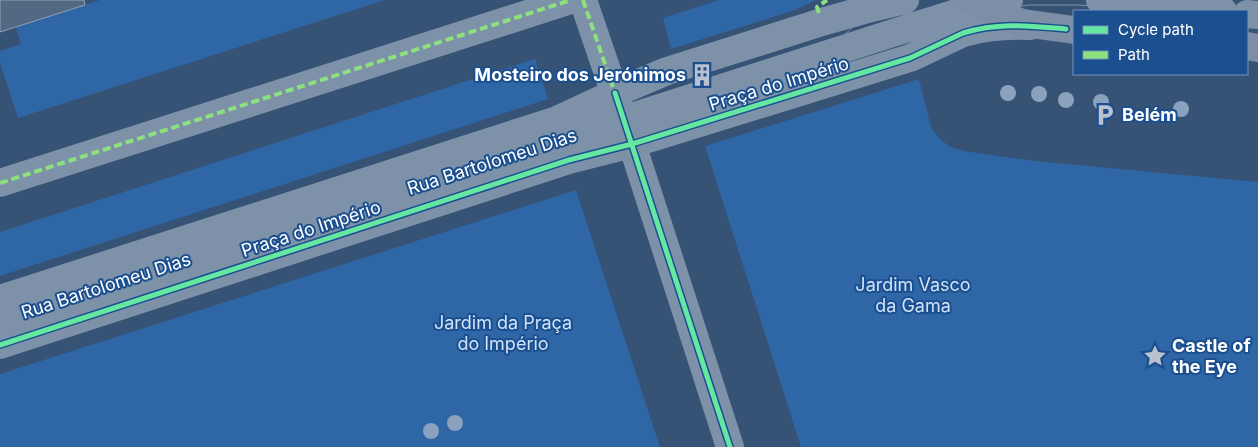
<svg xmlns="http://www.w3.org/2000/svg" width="1258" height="447" font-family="Inter,sans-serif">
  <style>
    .green { fill: #2f66a5 }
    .building { fill: #526984; stroke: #92a2b6 }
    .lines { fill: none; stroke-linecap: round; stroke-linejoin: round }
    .minor { stroke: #7d92a8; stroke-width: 28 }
    .major { stroke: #7d8ea7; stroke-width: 28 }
    .tram { stroke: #7e92a7; stroke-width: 1 }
    .quiet { stroke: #8de07e; stroke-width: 4; stroke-dasharray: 8 4; stroke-linecap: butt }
    .cycleway-casing { stroke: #1b4f8f; stroke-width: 8 }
    .cycleway { stroke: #66e7a1; stroke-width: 5 }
    .tree { fill: #8aa2be }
    .labels { text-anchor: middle; stroke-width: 4; stroke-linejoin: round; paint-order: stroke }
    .poi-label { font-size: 18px; font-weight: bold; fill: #fff; stroke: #1b4f8f; text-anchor: start }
    .street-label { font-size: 18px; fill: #fff; stroke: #1b4f8f }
    .park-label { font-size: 18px; fill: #cfe3fa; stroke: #1b4f8f }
  </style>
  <rect width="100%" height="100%" fill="#365274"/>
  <path class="green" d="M100,0H385L18,118L0,63V51L21,44L16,27Z
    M719,0H816L797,9L786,13L671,49L663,18Z
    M535,59L548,99L0,276V232Z
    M919,79L931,127L938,137L949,146L963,151L1035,161L1258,182V447H801L705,146Z
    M576,190L660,447H0V374Z"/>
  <path class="building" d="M0,0H84L85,5L0,32Z"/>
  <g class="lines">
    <path class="minor" d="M583,0L632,144L730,447
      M1100,0L1223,11
      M1247,14L1258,15
      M0,183L571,0
      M0,299L557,120L615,93L667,71L822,22L871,8L905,0
      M0,320L921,24L982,5L1009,0
      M0,345L569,160L632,144L910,58L963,33C986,26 1007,25 1030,26"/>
    <path class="major" d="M971,0L1011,19L1023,23L1074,30
      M1247,46L1258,48"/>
    <path class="tram" d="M1159,0L1258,9
      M1247,20L1258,21
      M835,41C851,33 862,17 865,0
      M0,313L258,233L561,133L622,112L972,0
      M0,328L565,148L709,99L979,12L1029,5H1079L1153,11"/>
    <path class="quiet" d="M583,0L615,93
      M819,13L817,7L827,0
      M0,183L571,0"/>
    <defs>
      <path id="cycleway" d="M615,93L730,447
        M0,345L569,160L632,144L910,58L963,33C1000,22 1029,26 1066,29"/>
    </defs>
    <use href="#cycleway" class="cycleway-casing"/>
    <use href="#cycleway" class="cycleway"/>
  </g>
  <g class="tree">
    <circle cx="1008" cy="93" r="8"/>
    <circle cx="1039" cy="94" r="8"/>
    <circle cx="1066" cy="100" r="8"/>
    <circle cx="1101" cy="102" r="8"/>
    <circle cx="1181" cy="109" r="8"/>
    <circle cx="455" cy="423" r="8"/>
    <circle cx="431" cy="431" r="8"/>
  </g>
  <defs>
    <symbol id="building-bare" viewBox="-9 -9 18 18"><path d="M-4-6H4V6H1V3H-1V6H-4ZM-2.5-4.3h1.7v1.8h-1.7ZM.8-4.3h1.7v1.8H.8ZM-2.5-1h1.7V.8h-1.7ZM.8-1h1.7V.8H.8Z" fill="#b9c2ce" stroke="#1b4f8f" stroke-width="2.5" paint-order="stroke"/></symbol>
    <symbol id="parking-bare" viewBox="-9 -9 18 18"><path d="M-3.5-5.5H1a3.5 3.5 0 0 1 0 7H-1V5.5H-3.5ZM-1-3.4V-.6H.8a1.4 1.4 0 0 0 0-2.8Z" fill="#b9c2ce" stroke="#1b4f8f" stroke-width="2.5" paint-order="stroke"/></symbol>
    <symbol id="sight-bare" viewBox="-9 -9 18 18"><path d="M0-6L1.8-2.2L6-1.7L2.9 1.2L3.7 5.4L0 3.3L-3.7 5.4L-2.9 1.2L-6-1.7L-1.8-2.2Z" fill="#b9c2ce" stroke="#1b4f8f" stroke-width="2.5" paint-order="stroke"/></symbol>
  </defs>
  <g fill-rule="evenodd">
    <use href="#building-bare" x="686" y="59" width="32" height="32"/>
    <use href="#parking-bare" x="1089" y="99" width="32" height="32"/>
    <use href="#sight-bare" x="1139" y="340" width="32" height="32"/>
  </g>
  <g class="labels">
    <g class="poi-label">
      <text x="686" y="81" text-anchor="end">Mosteiro dos Jerónimos</text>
      <text x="1122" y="121">Belém</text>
      <text x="1172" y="352">Castle of<tspan x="1172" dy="21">the Eye</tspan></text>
    </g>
    <g class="street-label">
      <text transform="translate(779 84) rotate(-17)" y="6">Praça do Império</text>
      <text transform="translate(492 162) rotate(-18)" y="6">Rua Bartolomeu Dias</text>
      <text transform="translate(311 229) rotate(-18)" y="6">Praça do Império</text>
      <text transform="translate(106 286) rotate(-18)" y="6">Rua Bartolomeu Dias</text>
    </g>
    <g class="park-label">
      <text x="913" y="291">Jardim Vasco<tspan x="913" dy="21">da Gama</tspan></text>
      <text x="503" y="329">Jardim da Praça<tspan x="503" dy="21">do Império</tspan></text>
    </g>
  </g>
  <rect x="1073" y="10" width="175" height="65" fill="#1b4f8f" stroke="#7695bc"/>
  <rect x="1083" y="26" width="25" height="8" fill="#66e7a1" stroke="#7695bc"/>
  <text x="1118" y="35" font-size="15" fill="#ffffff">Cycle path</text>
  <rect x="1083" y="51" width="25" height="8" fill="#8de07e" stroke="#7695bc"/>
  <text x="1118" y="60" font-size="15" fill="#ffffff">Path</text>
</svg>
